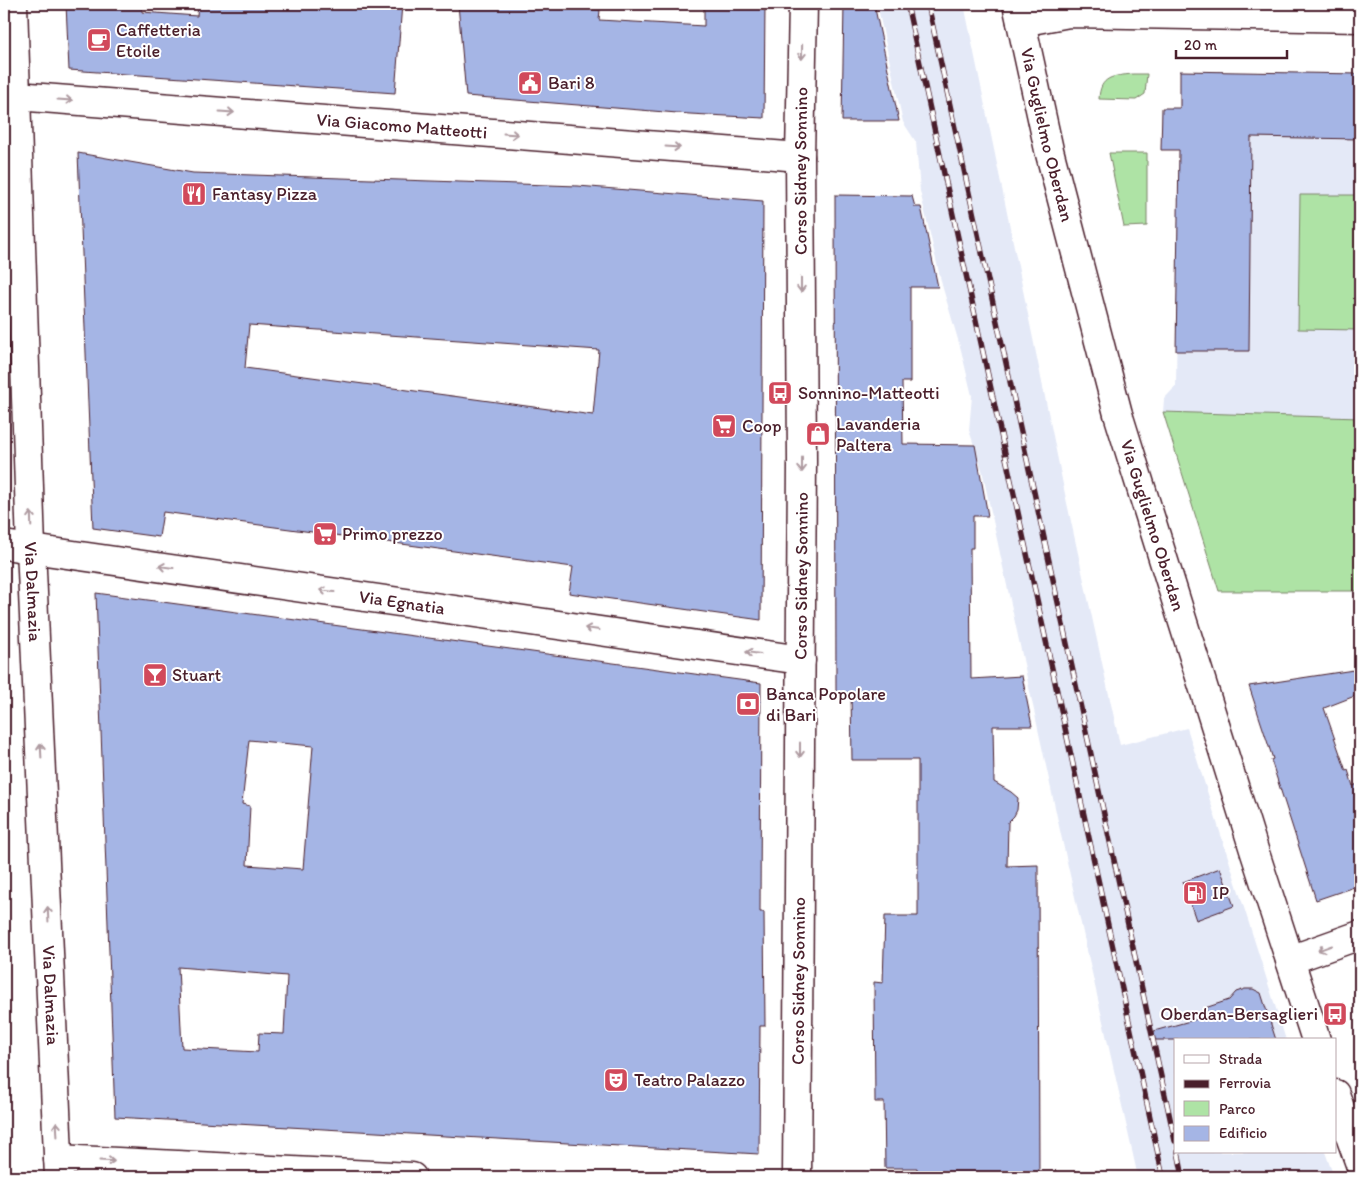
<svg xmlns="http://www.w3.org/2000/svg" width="1364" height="1181" font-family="Itim,sans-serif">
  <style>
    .built { fill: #e4e9f7 }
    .green { fill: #aee3a5; stroke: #7c8168 }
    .building { fill: #a5b5e5; stroke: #4a1f2b; fill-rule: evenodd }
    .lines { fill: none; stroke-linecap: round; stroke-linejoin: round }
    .street-casing { stroke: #4a1f2b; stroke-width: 31 }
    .secondary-casing { stroke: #4a1f2b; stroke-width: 31 }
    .street { stroke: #fff; stroke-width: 28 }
    .secondary { stroke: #fff; stroke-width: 28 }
    .rail-casing { stroke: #4a1f2b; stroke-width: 5.5 }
    .rail { stroke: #fff; stroke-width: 4; stroke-dasharray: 11; stroke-linecap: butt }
    .oneway { stroke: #ae9aa0 }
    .labels { text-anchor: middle; stroke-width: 4; stroke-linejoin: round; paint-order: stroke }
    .poi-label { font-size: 18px; fill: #4a1f2b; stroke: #fff; text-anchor: start }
    .street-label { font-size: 18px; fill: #4a1f2b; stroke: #fff }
  </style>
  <rect width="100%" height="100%" fill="#fff"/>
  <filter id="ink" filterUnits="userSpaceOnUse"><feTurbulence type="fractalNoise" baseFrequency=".02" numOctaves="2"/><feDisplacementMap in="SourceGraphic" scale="10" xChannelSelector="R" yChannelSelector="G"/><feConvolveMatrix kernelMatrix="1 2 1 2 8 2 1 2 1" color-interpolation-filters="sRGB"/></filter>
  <g filter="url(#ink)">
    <path class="built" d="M877,4H964L1065,494L1120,745L1187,728L1286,1040H1175V1152H1325L1334,1177H1138L1061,835L982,470L969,430L972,396L961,350L942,285L920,191L916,142L903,122Z
      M1180,71L1360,74V418L1163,412L1164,399L1176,386Z"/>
    <path class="green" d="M1133,74H1147L1145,94L1136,100L1099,99C1100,76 1113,76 1133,74Z
      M1109,153H1147V226L1124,227Z
      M1300,195H1360V330L1298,329Z
      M1163,412L1360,418V591H1219Z"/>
    <path class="building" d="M66,4H142V12L197,16L198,4H402L395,93L69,70Z
      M458,4H582V9L600,10L599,20L704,26V4H765L764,118L690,114L466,96Z
      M844,4H874L899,121H842Z
      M1180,71L1360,74V139L1251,137L1249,351H1176L1179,150H1161L1162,108H1180Z
      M78,153L193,173L578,186L763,201L761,620L569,593L573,567L163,512L159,537L93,528ZM249,325L599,350L593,415L245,368Z
      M835,195L912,196L915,207H921L938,287H910V382H902L903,444L975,445L988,516H973V548H970L971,679L1022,676L1032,726H993L994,782L1011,792L1018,798L1017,810L1014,816L1008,822L1007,866L1038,865L1039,1177H917V1168H885L884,1102H875L874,982L883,983L885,916H918V760H852L851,693H836Z
      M96,593L761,683L760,912H764L765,1026H760L759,1154L115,1117ZM249,740L313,746L303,869L247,865L250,806L242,804ZM178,967L287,976L284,1034L259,1033L258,1052L182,1048Z
      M1360,669V694L1324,708L1346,771L1348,770L1353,786L1360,783V885L1316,900L1271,760L1273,759L1249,686Z
      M1220,868L1234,906L1196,920L1183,882Z
      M1245,989H1253L1261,993L1276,1040H1155L1154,1031L1208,1016L1205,1008L1229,1000L1236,992Z"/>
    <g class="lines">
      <defs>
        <g id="street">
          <path id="s1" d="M13,4L31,548L59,1177"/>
          <path d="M1021,22L1069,13L1360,18"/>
          <path id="s2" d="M4,95L800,157"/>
          <path id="s3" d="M4,545L801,660"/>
          <path d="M1290,960L1360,935"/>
          <path d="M58,1159L412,1177"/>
          <path id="s4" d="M797,1177L802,461L800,157L803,4"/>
        </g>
        <g id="secondary">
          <path id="s5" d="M1017,4L1049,150L1118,414L1255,853L1316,1040"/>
          <path d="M1335,1094L1360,1164"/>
        </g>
      </defs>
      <use href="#street" class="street-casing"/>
      <use href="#secondary" class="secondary-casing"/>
      <use href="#street" class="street"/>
      <use href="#secondary" class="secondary"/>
      <defs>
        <path id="rail" d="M907,4L1163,1177
          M928,4L1175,1141
          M1178,1152L1183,1177"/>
      </defs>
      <use href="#rail" class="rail-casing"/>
      <use href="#rail" class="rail"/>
    </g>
    <defs><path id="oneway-shaft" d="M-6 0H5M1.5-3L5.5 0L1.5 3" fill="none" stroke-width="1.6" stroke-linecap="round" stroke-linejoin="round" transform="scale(1.25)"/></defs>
    <g class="oneway">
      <use href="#oneway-shaft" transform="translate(802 52) rotate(91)"/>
      <use href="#oneway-shaft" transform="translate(65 100) rotate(4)"/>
      <use href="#oneway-shaft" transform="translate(227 112) rotate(4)"/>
      <use href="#oneway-shaft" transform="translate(511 134) rotate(4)"/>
      <use href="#oneway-shaft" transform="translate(673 147) rotate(4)"/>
      <use href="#oneway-shaft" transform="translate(801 285) rotate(90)"/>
      <use href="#oneway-shaft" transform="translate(802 465) rotate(90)"/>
      <use href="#oneway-shaft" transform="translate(31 519) rotate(-92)"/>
      <use href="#oneway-shaft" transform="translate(166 567) rotate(-172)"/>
      <use href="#oneway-shaft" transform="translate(327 591) rotate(-172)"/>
      <use href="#oneway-shaft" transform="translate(592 629) rotate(-172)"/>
      <use href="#oneway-shaft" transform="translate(753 653) rotate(-172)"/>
      <use href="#oneway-shaft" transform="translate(800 750) rotate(90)"/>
      <use href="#oneway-shaft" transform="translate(41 751) rotate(-93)"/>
      <use href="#oneway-shaft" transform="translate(48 914) rotate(-93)"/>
      <use href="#oneway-shaft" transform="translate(1325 948) rotate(160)"/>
      <use href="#oneway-shaft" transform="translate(57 1129) rotate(-93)"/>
      <use href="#oneway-shaft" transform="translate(107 1161) rotate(3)"/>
    </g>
  </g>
  <defs>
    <symbol id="cafe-square" viewBox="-11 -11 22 22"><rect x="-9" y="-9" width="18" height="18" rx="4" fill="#d1495b" stroke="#fff"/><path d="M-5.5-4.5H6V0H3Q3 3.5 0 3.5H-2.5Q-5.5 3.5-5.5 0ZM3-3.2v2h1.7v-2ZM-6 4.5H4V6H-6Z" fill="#fff"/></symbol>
    <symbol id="civic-square" viewBox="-11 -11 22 22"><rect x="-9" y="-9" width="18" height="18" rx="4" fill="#d1495b" stroke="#fff"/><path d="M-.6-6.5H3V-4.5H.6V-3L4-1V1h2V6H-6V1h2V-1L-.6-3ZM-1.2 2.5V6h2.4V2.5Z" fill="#fff"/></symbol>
    <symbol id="restaurant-square" viewBox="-11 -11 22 22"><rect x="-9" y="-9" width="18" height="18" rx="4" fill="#d1495b" stroke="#fff"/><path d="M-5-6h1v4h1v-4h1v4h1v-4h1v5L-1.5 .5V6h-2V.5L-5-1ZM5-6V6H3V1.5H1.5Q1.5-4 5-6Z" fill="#fff"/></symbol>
    <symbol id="bus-square" viewBox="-11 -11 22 22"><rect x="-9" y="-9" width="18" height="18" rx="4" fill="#d1495b" stroke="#fff"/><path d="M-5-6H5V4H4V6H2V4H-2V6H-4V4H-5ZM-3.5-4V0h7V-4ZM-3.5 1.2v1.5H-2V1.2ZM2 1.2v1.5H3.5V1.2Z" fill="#fff"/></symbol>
    <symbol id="supermarket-square" viewBox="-11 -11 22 22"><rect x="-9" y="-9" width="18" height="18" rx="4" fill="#d1495b" stroke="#fff"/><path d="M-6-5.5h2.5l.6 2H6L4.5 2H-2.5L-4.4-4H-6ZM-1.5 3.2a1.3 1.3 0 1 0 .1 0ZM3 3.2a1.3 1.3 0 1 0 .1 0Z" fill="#fff"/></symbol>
    <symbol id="shop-square" viewBox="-11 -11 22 22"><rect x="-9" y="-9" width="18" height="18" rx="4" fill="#d1495b" stroke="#fff"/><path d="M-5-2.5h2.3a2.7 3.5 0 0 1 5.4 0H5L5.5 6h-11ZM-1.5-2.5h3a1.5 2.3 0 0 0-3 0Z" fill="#fff"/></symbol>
    <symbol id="bar-square" viewBox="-11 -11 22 22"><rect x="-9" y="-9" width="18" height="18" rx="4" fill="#d1495b" stroke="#fff"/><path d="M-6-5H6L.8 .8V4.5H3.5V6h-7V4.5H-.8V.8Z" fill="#fff"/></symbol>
    <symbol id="bank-square" viewBox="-11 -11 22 22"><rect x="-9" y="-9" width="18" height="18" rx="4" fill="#d1495b" stroke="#fff"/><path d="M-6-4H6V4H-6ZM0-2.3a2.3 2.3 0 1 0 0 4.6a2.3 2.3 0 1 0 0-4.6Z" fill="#fff"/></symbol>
    <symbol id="fuel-square" viewBox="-11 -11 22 22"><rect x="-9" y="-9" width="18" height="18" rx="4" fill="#d1495b" stroke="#fff"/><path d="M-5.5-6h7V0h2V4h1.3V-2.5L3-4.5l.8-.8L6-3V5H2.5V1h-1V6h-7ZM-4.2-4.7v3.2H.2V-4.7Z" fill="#fff"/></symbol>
    <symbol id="theatre-square" viewBox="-11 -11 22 22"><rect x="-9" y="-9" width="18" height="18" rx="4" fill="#d1495b" stroke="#fff"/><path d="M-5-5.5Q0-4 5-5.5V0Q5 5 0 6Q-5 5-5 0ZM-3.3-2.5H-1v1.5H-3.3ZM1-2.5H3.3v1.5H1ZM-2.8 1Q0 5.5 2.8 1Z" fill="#fff"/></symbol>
  </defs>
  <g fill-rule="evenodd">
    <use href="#cafe-square" x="85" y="26" width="28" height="28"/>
    <use href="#civic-square" x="516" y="69" width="28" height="28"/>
    <use href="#restaurant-square" x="180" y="180" width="28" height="28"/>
    <use href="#bus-square" x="766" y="379" width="28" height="28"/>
    <use href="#supermarket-square" x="710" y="412" width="28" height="28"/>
    <use href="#shop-square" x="804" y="420" width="28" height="28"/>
    <use href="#supermarket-square" x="311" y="520" width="28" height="28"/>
    <use href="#bar-square" x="141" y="661" width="28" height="28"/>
    <use href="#bank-square" x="734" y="690" width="28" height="28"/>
    <use href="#fuel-square" x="1181" y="879" width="28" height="28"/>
    <use href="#bus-square" x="1321" y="1000" width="28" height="28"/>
    <use href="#theatre-square" x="602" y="1066" width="28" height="28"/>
  </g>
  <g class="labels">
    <g class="poi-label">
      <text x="116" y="36">Caffetteria<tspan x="116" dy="21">Etoile</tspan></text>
      <text x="548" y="89">Bari 8</text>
      <text x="212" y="200">Fantasy Pizza</text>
      <text x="798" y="399">Sonnino-Matteotti</text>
      <text x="836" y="430">Lavanderia<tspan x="836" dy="21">Paltera</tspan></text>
      <text x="742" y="432">Coop</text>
      <text x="342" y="540">Primo prezzo</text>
      <text x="172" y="681">Stuart</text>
      <text x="766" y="700">Banca Popolare<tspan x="766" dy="21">di Bari</tspan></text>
      <text x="1212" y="899">IP</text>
      <text x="1318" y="1020" text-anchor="end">Oberdan-Bersaglieri</text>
      <text x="634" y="1086">Teatro Palazzo</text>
    </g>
    <g class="street-label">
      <text dy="6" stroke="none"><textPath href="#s2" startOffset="399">Via Giacomo Matteotti</textPath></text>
      <text dy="6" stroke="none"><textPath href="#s5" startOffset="134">Via Guglielmo Oberdan</textPath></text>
      <text dy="6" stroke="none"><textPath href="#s4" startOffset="1006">Corso Sidney Sonnino</textPath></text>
      <text dy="6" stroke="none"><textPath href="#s5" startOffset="539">Via Guglielmo Oberdan</textPath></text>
      <text dy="6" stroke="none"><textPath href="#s4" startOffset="601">Corso Sidney Sonnino</textPath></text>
      <text dy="6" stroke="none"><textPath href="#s1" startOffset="588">Via Dalmazia</textPath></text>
      <text dy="6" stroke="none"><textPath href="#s3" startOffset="402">Via Egnatia</textPath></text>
      <text dy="6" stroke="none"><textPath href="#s4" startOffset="196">Corso Sidney Sonnino</textPath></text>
      <text dy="6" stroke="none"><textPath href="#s1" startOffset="992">Via Dalmazia</textPath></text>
    </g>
  </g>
  <rect width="1364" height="1181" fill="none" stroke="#fff" stroke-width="20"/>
  <rect x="10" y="10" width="1344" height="1161" fill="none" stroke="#4a1f2b" stroke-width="2" filter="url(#ink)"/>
  <rect x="1174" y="1038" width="162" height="115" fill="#ffffff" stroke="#b7a5aa"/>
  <rect x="1184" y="1055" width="25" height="8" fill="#ffffff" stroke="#b7a5aa"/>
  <text x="1219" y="1064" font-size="15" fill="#4a1f2b">Strada</text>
  <rect x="1184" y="1080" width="25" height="8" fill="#4a1f2b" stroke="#b7a5aa"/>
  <text x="1219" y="1088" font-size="15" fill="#4a1f2b">Ferrovia</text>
  <rect x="1184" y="1101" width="25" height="15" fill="#aee3a5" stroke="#b7a5aa"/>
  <text x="1219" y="1114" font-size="15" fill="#4a1f2b">Parco</text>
  <rect x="1184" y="1126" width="25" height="15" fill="#a5b5e5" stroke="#b7a5aa"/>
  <text x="1219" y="1138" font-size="15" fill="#4a1f2b">Edificio</text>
  <path d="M1176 50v8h111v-8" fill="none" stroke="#4a1f2b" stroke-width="2.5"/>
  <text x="1184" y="50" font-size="15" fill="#4a1f2b" stroke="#ffffff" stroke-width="4" paint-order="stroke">20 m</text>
</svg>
